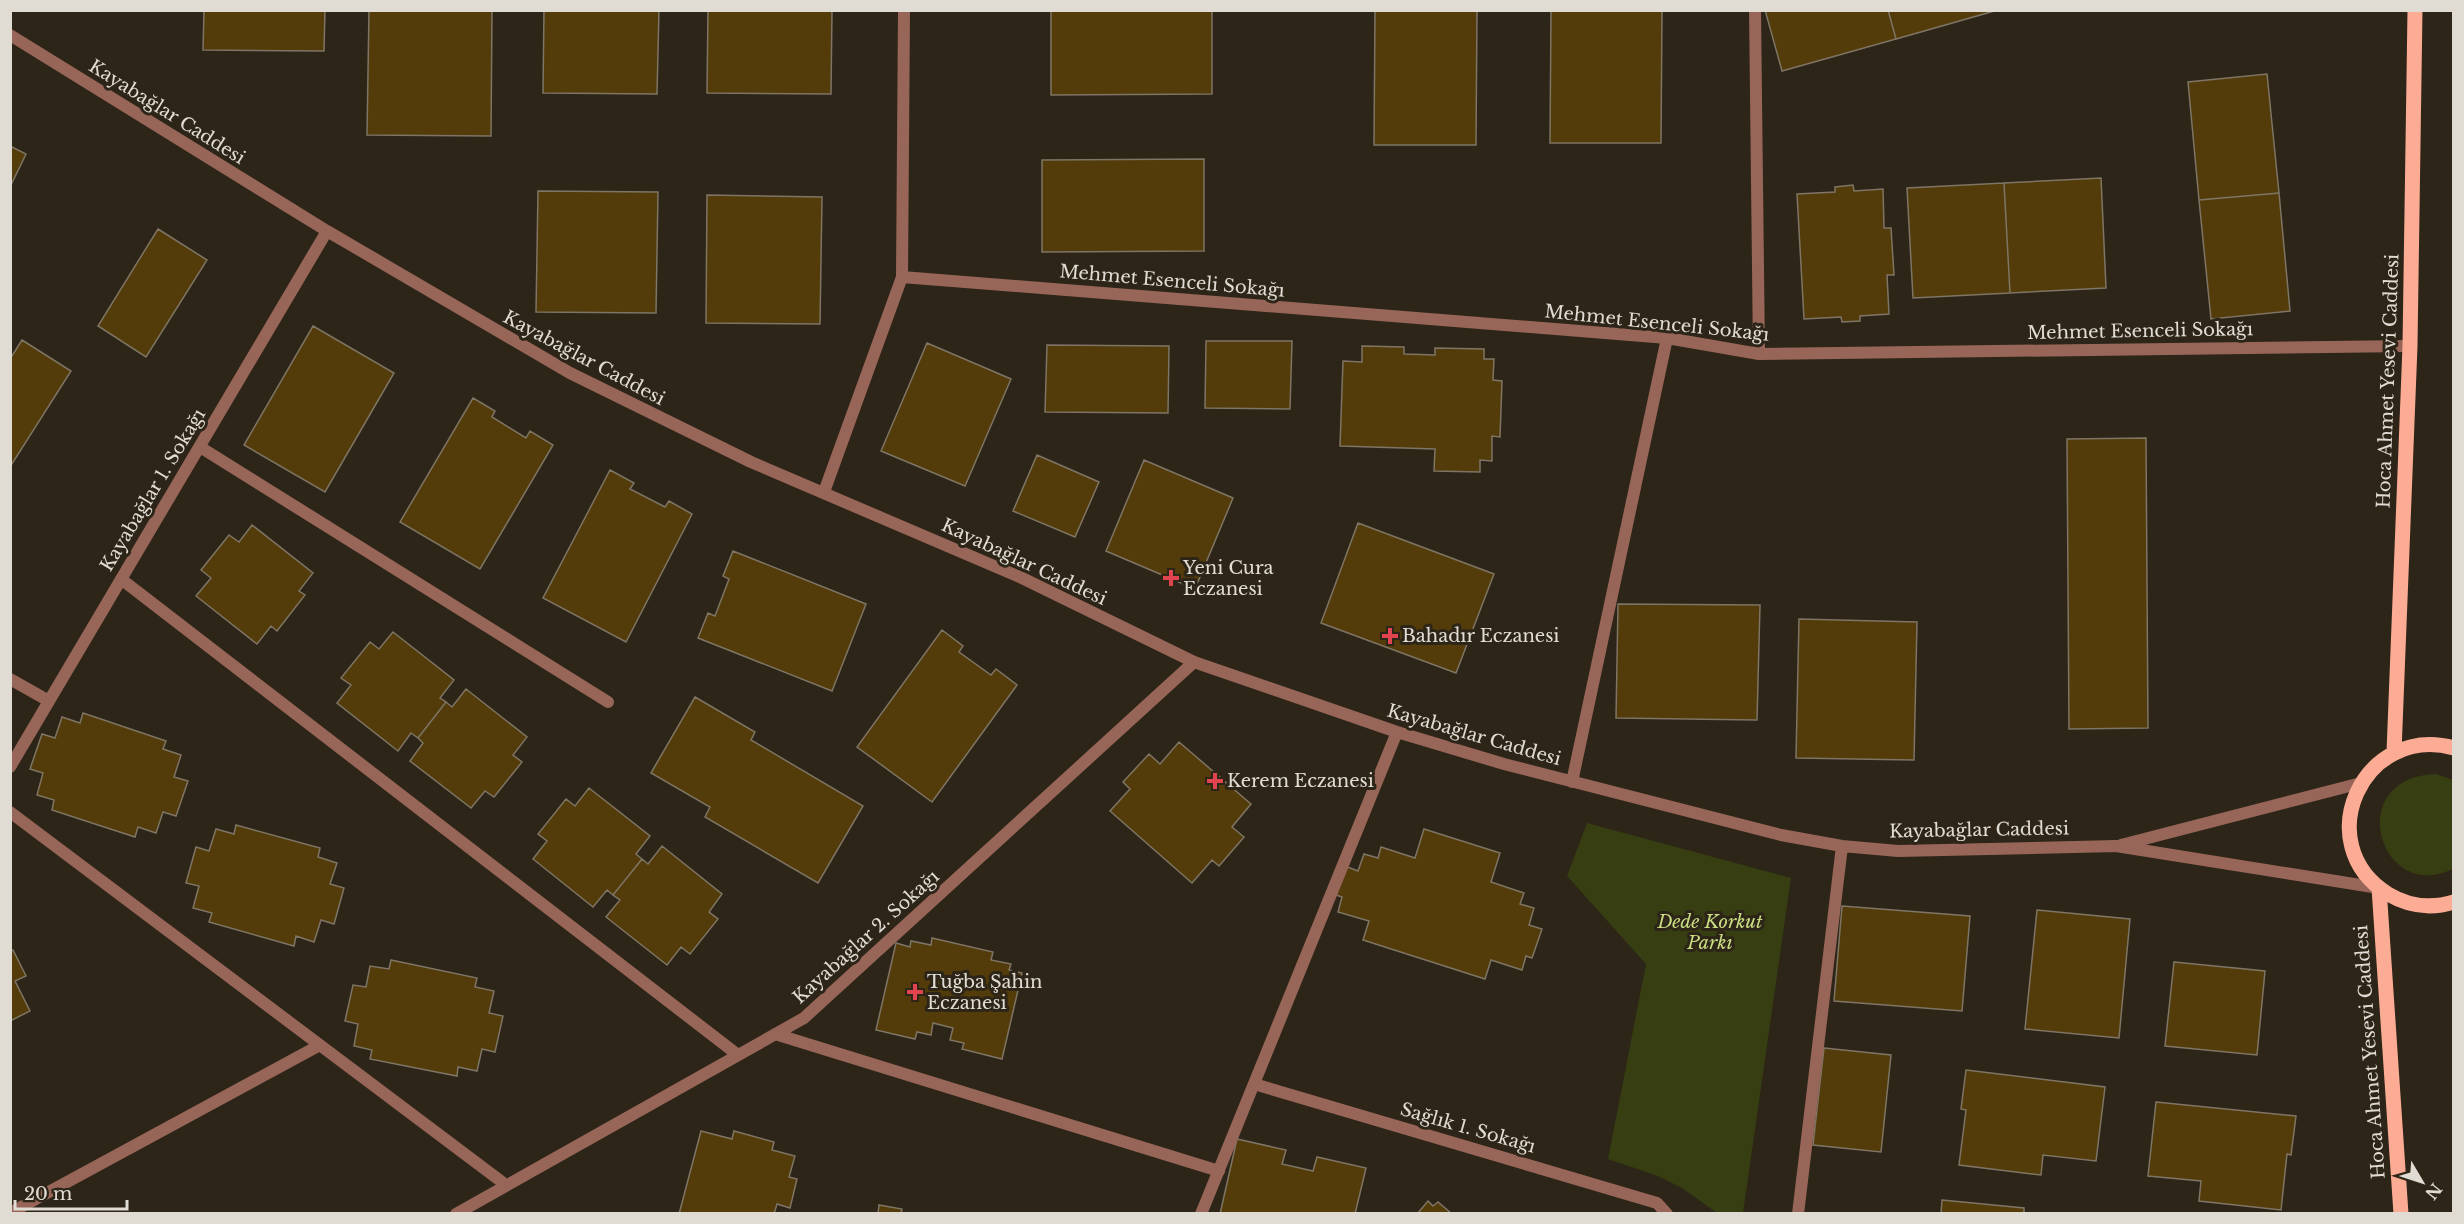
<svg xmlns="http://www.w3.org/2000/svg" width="2464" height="1224" font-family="'Libre Baskerville',serif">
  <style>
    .green { fill: #363e12 }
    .building { fill: #533b0a; stroke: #7e7565; stroke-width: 1.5 }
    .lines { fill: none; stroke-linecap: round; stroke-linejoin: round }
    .street { stroke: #976658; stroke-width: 12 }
    .primary { stroke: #fcac94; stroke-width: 15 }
    .health-dot { fill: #e0444e; stroke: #2d2518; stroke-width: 2 }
    .labels { text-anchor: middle; stroke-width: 6; stroke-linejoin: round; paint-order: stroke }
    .street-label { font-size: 18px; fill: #e1dcd3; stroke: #2d2518 }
    .poi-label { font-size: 18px; fill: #e1dcd3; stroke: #2d2518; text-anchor: start }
    .park-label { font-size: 18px; font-style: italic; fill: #cadd82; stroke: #2d2518 }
  </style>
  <rect width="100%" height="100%" fill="#2d2518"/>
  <path class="green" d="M2436,774L2453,780V869C2379,905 2342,777 2436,774Z
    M1587,823L1791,878L1743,1213H1717L1682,1188L1658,1176L1608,1159L1646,964L1567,876Z"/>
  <path class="building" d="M204,10H325L324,51L203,50Z
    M369,10H492L491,136L367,135Z
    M544,10H659L657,94L543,93Z
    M708,10H832L831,94L707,93Z
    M1051,10H1212V94L1051,95Z
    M1375,10H1477L1476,145H1374Z
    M1551,10H1662L1661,143H1550Z
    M1765,10H1888L1896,39L1782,71Z
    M1888,10H1998L1896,39Z
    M2267,74L2279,193L2199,200L2188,82Z
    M10,146L26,154L10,187Z
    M1204,159V251L1042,252V160Z
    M2101,178L2106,288L2010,293L2004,183Z
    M2004,183L2010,293L1913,298L1907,188Z
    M1853,185L1854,191L1883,189L1884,228H1891L1894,275H1887L1889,314L1860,316V321L1842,322L1841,317L1804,319L1797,194L1835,192V187Z
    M538,191L658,192L656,313L536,312Z
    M2279,193L2290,311L2211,319L2199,200Z
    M707,195L822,197L820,324L706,323Z
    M158,229L207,260L146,357L98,326Z
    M313,326L394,373L325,492L244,445Z
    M22,340L71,371L10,467V359Z
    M1206,341H1292L1290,409L1205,408Z
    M927,343L1011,379L965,486L881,451Z
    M1047,345L1169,346L1168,413L1045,412Z
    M1362,346L1404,347V354L1435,355V348L1484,349V359H1494L1493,380L1502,381L1500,437L1492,436V461L1480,460V472L1434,471L1435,449L1340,446L1343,361L1362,362Z
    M473,398L495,411L492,417L526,438L530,431L553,445L480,569L400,522Z
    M2146,438L2148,728L2069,729L2067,439Z
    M1037,455L1099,482L1075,537L1013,511Z
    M1144,460L1233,498L1195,589L1106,551Z
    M610,470L634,483L630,489L665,507L669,501L692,514L626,642L543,598Z
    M1358,523L1494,574L1456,673L1321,623Z
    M252,525L313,573L299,591L305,595L277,631L271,626L257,644L196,596L211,578L201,570L229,535L239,542Z
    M733,551L866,604L832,691L698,638L708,613L715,616L729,579L723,576Z
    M1618,604L1760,605L1757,720L1616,718Z
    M1799,619L1917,622L1914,760L1796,758Z
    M942,630L963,646L959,652L991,675L996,669L1017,685L932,802L857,747Z
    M393,632L454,680L440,698L446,702L418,738L411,733L398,751L337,703L351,685L341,678L370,642L379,649Z
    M466,689L527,737L513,755L522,762L494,797L485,791L471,808L410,761L423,743L418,738L446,702L452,707Z
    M695,697L755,732L751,740L863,806L818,883L705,817L710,807L651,773Z
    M83,713L166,741L163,749L181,755L174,777L188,781L176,816L163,812L156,833L138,827L135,837L52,810L54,800L37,795L43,773L30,769L42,734L55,738L62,717L80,723Z
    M1179,742L1251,804L1232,827L1244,837L1219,866L1212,860L1192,883L1110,811L1130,789L1123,782L1149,754L1160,764Z
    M589,788L650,836L636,854L642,859L613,895L607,890L593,907L533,859L547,841L538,834L566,799L575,806Z
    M236,825L320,848L318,857L337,863L330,884L344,888L334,924L321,920L314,942L296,936L294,946L209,922L212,913L193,908L199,886L186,883L196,847L209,851L216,829L234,834Z
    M1424,829L1500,853L1491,882L1524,893L1520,904L1534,908L1529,925L1542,929L1532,958L1526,956L1522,970L1491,960L1485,979L1363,940L1369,921L1338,912L1342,897L1336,895L1345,866L1358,871L1364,854L1378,858L1381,847L1415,858Z
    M662,846L722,894L709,912L718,919L690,954L681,947L667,965L606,917L620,900L613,895L642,859L648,864Z
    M1842,906L1970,916L1962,1011L1834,1001Z
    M2037,910L2130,919L2119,1038L2025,1029Z
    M932,938L993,952L991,960L1011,964L1009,970L1022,973L1002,1059L962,1049L964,1043L950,1040L953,1028L933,1023L931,1035L917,1032L915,1039L876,1030L896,943L910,947L911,941L931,945Z
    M13,950L26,976L15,981L30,1011L10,1021V952Z
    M391,960L477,978L475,987L494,991L489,1013L503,1016L495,1052L482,1049L477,1071L458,1067L457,1076L370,1059L372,1050L354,1046L358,1024L345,1021L353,985L366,987L370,966L389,969Z
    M2174,962L2265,971L2257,1055L2165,1046Z
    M1824,1048L1891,1055L1881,1152L1813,1145Z
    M1966,1070L2105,1087L2096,1161L2043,1155L2041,1175L1959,1165L1966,1110L1961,1109Z
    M2156,1102L2296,1116L2291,1155L2287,1154L2281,1210L2199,1201L2201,1181L2148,1176Z
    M701,1131L732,1139L734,1131L774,1142L772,1150L795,1156L789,1177L797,1179L790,1208L777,1204L774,1214H679Z
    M1237,1139L1286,1150L1282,1164L1313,1171L1317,1157L1366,1168L1355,1214H1220Z
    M1942,1200L2024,1208V1214H1941Z
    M1428,1201L1433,1206L1438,1202L1452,1214H1417Z
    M879,1205L902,1209L901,1214H878Z"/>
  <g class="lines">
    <path class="street" d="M1755,10L1759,354
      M10,35L327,231L570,373L751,462L1022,578L1194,662L1397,732L1504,764L1781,835L1842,846L1898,851L2116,846L2379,888
      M902,277L1667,338L1759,354L2410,346
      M200,447L608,702
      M824,492L902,277L904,10
      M121,579L738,1055
      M10,679L49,701
      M10,767L327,231
      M1572,782L1667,338
      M10,812L506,1185
      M2121,845L2361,783
      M775,1034L1219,1171
      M1254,1084L1657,1203L1667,1214
      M10,1213L320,1045
      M456,1214L804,1018L1194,662
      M1201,1214L1397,732
      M1798,1214L1842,846"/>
    <path class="primary" d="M2454,748C2363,723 2308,844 2388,894C2408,906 2431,909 2454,902
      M2394,752L2410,346L2415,10
      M2379,888L2401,1214"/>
  </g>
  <g class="health-dot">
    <path d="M1168 569h6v6h6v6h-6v6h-6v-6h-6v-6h6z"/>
    <path d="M1387 627h6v6h6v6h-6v6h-6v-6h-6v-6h6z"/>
    <path d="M1212 772h6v6h6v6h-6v6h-6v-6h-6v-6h6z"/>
    <path d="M912 983h6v6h6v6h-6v6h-6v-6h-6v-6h6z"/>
  </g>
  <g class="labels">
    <g class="street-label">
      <text transform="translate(167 112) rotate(32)" y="6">Kayabağlar Caddesi</text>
      <text transform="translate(1172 281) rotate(5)" y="6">Mehmet Esenceli Sokağı</text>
      <text transform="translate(1657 323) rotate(6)" y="6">Mehmet Esenceli Sokağı</text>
      <text transform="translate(2140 331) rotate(-1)" y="6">Mehmet Esenceli Sokağı</text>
      <text transform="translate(584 358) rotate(28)" y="6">Kayabağlar Caddesi</text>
      <text transform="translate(2388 381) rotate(-88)" y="6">Hoca Ahmet Yesevi Caddesi</text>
      <text transform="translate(153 490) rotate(-59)" y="6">Kayabağlar 1. Sokağı</text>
      <text transform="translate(1024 562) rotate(25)" y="6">Kayabağlar Caddesi</text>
      <text transform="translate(1474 735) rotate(16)" y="6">Kayabağlar Caddesi</text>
      <text transform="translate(1979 830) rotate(-1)" y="6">Kayabağlar Caddesi</text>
      <text transform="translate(866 937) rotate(-42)" y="6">Kayabağlar 2. Sokağı</text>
      <text transform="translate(2370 1052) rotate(-94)" y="6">Hoca Ahmet Yesevi Caddesi</text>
      <text transform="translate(1468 1128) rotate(16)" y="6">Sağlık 1. Sokağı</text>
    </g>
    <g class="poi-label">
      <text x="1183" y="574">Yeni Cura<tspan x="1183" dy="21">Eczanesi</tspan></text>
      <text x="1402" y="642">Bahadır Eczanesi</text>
      <text x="1227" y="787">Kerem Eczanesi</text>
      <text x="927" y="988">Tuğba Şahin<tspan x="927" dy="21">Eczanesi</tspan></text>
    </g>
    <g class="park-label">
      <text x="1710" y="928">Dede Korkut<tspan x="1710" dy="21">Parkı</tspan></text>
    </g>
  </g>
  <rect width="2464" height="1224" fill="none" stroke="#e1dcd3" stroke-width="24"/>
  <g transform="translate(2422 1182) rotate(129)" stroke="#2d2518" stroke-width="4.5" paint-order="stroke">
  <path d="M0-4.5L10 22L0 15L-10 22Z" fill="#e1dcd3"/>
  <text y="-9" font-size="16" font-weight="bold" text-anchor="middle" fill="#e1dcd3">N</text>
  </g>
  <path d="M15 1200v9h112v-9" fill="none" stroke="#e1dcd3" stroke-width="3"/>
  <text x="24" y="1200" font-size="18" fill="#e1dcd3" stroke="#2d2518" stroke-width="4.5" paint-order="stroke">20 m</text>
</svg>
